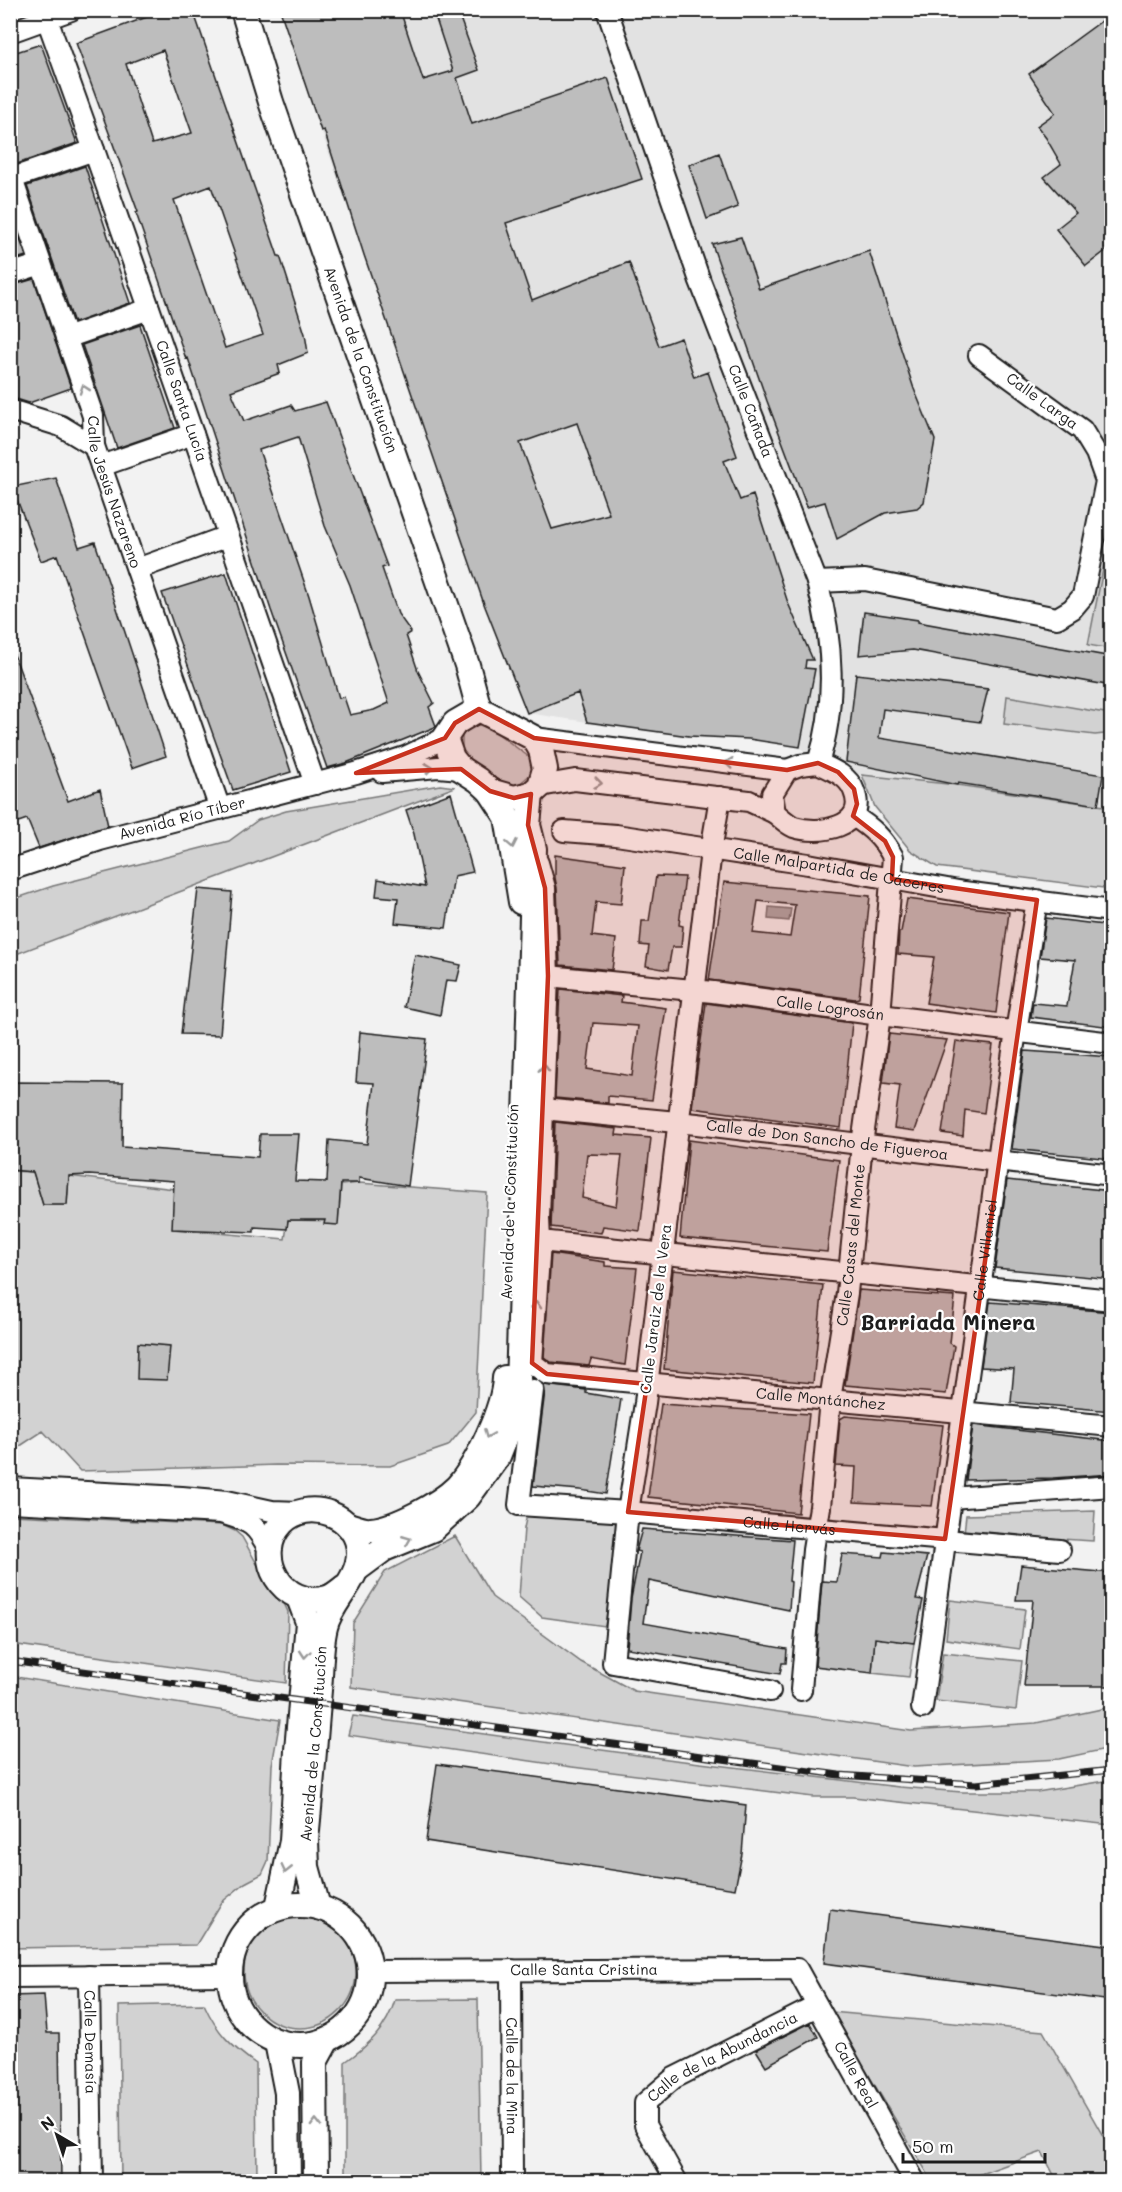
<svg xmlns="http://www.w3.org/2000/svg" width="1122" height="2192" font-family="Mali,sans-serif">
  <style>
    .built { fill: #e2e2e2 }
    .green { fill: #d2d2d2; stroke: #777; stroke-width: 1.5 }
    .water { fill: #a8a8a8; stroke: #707070; stroke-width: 1.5 }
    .building { fill: #bdbdbd; stroke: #1c1c1c; stroke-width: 1.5; fill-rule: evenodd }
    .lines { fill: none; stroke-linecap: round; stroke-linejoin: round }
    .minor-casing { stroke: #1c1c1c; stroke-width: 24 }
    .major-casing { stroke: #1c1c1c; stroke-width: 28 }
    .minor { stroke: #fff; stroke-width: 20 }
    .major { stroke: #fff; stroke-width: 24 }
    .rail-casing { stroke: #1c1c1c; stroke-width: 7 }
    .rail { stroke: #fff; stroke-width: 4.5; stroke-dasharray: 14; stroke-linecap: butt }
    .oneway { stroke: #999 }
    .marked { fill: #c8321e; fill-opacity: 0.2; stroke: #c8321e; stroke-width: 4.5; stroke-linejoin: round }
    .labels { text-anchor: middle; stroke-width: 4.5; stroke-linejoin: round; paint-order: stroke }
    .street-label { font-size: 15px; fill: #1c1c1c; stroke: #fff }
    .district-label { font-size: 21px; font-weight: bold; fill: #1c1c1c; stroke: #fff }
  </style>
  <rect width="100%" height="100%" fill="#f2f2f2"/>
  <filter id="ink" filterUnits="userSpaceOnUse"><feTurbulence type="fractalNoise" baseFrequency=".0167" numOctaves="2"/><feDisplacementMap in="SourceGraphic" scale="12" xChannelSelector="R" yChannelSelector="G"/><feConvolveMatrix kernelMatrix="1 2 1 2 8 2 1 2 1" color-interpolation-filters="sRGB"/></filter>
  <g filter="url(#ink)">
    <path class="built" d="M280,11H1111L1112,528L1088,645L1111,649V807L957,785L838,772L795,745L749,739L689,737L527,713L484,604Z"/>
    <path class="green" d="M1111,528L1112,649H1111L1088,645Z
      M1007,696L1105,713L1111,719V728L1104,734L1095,735L1004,724Z
      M477,724L493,730L533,760L532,773L517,786L499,781L462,753V735Z
      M862,775L957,785L1111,807V889L937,867L910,850L875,807Z
      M440,785L455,787L11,956V900L53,886L229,841L258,820L286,811Z
      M10,1171L33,1172L43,1205H67L69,1176L174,1189L173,1229L285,1239L288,1220L338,1221L341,1185L359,1183L487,1193L476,1412L448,1446L390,1466L276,1465L80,1471L43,1431L11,1452Z
      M528,1510L621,1518L605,1626L542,1617L519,1597L524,1528Z
      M1095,1511L1093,1541L964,1533L966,1515Z
      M11,1515L222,1525L235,1531L242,1537L272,1591L283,1601L288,1612L286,1683L11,1644Z
      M455,1536L492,1597L581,1662L634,1691L911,1731L1036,1723L1111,1707V1748L1059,1759L914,1767L351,1687L353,1623L385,1572Z
      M950,1600L1025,1609L1020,1649L946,1639Z
      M875,1638L914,1643L909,1677L872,1673Z
      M943,1653L1022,1661L1016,1710L936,1701Z
      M10,1676L280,1720L272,1765L268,1861L262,1874L245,1883L222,1902L196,1945L11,1948Z
      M353,1716L675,1760L899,1787L962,1792H1037L1111,1780V1825L853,1797H813L572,1767L348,1735Z
      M244 1972a56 56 0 1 1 112 0a56 56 0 1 1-112 0Z
      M478,1999L481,2181H345V2062C368,2046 387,2028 395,2000Z
      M204,2004C217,2033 231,2046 256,2064L257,2181H121L119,2006Z
      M831,2012L1043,2031L1111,2150V2181H1057L1042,2152L961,2181H932Z"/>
    <path class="water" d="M769,907L791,909L789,921L768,919Z"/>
    <path class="building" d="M166,10H193L278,256H280L305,334L308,353L278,365L280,373L231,391L244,421L291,405L295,411L326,402L387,566L382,568L398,614L411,632L406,635L418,671L434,703L429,707L436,726L435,727L346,763L327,768L271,610L188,358L186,359L136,213L138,212L76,43ZM163,50L192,133L152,144L126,64ZM211,186L263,335L225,348L174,200ZM298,437L325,526L350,585L389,703L374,710L350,715L344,697L339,698L309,596L259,450Z
      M280,10H400L423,80L453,71L433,10H457L479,70L457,78L472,124L608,78L642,179L506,223L532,300L629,262L659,346L681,338L694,377L708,372L737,456L724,461L740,500L753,495L788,603L813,660H806L805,668L815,669L800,747L749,739L689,736L587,722L578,693L527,713L484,604L364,255L324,130L321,131ZM577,423L609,514L552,529L520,443Z
      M1103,20L1112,30V246L1086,266L1056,229L1076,213L1044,177L1061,164L1046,138L1037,126L1055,113L1029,74Z
      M41,44L77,143L17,164L10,161V54Z
      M719,153L738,207L707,219L689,165Z
      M85,166L130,303L74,323L27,186Z
      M10,212L26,256L10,261Z
      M741,237L759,289L869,251L914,389L935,440L924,502L917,508L885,513L837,539L825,502L807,507L767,401L712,244Z
      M34,279L71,388L29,403L13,398L10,392V286Z
      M140,325L175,428L117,448L82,345Z
      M56,478L79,547L95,542L166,756L132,768L57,555L41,561L12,487Z
      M226,573L291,772L233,790L162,593Z
      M864,612L918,620V622L1112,657V686L913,650L859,655Z
      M10,649H12L68,801L100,789L108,826L39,848L27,819L10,825Z
      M856,674L988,689L980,722L883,709L879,738L1103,775L1098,805L958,783L957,785L846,762Z
      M451,793L473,872L454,876L446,928L395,923L398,898L376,896L378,879L425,887L414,834L406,810Z
      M555,855L625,865L621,904L596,902L592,936L616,939L612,970L560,965L557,888L555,878Z
      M656,876L685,877L679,925L683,926L681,947H672L668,970L646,966L649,946L640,945L642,921H649Z
      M724,882L870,896L859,998L855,999L709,980ZM758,901L795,905L790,937L753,933Z
      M198,889L232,892L220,1035L181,1034Z
      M907,899L1009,912L996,1013L926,1003L934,957L898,954L899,932H901Z
      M1046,918L1112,926V1027L1031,1017L1033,1003L1067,1006L1075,960L1040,957Z
      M415,955L461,965L457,981L446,980L440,1015L404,1007Z
      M560,989L622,996L621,1002L666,1008L652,1100L608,1096V1103L555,1098ZM593,1023L638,1026L632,1076L587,1069Z
      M706,1003L852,1023L841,1128L692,1108Z
      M360,1032L427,1039L408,1186L359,1178V1183H341L338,1225L324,1224L325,1220H288L287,1229L254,1227V1232L172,1229L174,1181L89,1175L69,1176L67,1205H43L33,1172L10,1170V1096L13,1082L123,1083L122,1147L258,1157L260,1134H299L295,1181L327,1182L329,1140L367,1144L374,1083L356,1082Z
      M889,1034L947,1040L915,1131L894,1128L900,1085L883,1083Z
      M956,1041L993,1045L984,1113L965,1110L963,1136L942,1133Z
      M1025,1051L1112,1057V1159L1012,1149Z
      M555,1122L617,1129L616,1135L651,1138L640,1231L603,1226L601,1233L551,1227ZM587,1154L622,1155L616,1206L582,1198Z
      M689,1140L839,1160L827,1252L680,1238Z
      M1007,1180L1112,1191V1279L995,1268Z
      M551,1254L605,1262V1266L637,1268L625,1365L591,1359L589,1366L551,1362L544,1357Z
      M673,1270L823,1285L813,1383L664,1369Z
      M859,1290L955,1297L950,1343L954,1346L946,1394L845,1385Z
      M990,1302L1112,1312V1411L1011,1402L1014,1369L981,1367Z
      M138,1343L170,1346L167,1380L137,1379Z
      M544,1385L586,1390V1393L621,1399L606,1494L580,1490L533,1486L545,1391Z
      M661,1404L809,1414L798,1513L648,1497Z
      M845,1416L943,1425L932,1506L854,1502L856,1467L836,1466L840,1419Z
      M973,1425L1112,1441V1474L1053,1478L966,1480Z
      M642,1529L793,1540L789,1581L791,1582L789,1610L649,1581L643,1623L787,1649L786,1663H782L780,1674L627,1648L631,1599L640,1552L636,1551Z
      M884,1552L927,1556L916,1599L923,1600L914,1643L875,1638L872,1673L815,1666L822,1581L837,1582L842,1554L883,1557Z
      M1021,1565L1112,1573V1686H1024L1033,1600H1016Z
      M437,1764L746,1805L742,1854L735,1889L426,1841Z
      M830,1909L1112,1946V2001L824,1963Z
      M44,1995L47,2033H59L61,2181H10V1996Z
      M810,2023L818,2037L766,2066L756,2050Z"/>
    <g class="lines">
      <defs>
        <g id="minor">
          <path id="s1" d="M607,10L700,281L817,582L865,580L1057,618L1072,609L1083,596L1106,481L1096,453L1082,430L979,355"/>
          <path id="s2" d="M47,19L94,150L315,784"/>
          <path d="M10,32L71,10"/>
          <path id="s3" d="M10,173L93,416L94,446L220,809"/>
          <path d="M10,179L94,150"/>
          <path d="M10,274L41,264"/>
          <path d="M66,338L149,309"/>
          <path d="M10,410L61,426L94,446"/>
          <path d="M101,466L193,434"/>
          <path d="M137,569L228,536"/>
          <path d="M817,582C833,640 837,704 818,763"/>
          <path d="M534,738L787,770"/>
          <path d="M818,763C831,769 849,776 854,791C869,828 818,835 794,827C787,824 781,818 775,813L772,794L787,770L800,765Z"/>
          <path d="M382,772L438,767L461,769"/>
          <path d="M540,786L575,780L749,801L775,813"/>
          <path d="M720,797L711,851L645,1403L628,1512L613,1663L770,1691"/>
          <path id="s4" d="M564,831L616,835L808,864L964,892L1112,911"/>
          <path id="s5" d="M538,863L545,888L548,976L539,1218L540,1241L532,1363L547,1374L1112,1426"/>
          <path id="s6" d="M10,870L100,840L356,773L405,757L445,738"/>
          <path id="s7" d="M548,976L713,992L880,1015L1112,1043"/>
          <path id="s8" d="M543,1109L697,1124L1112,1175"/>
          <path d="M540,1241L1112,1300"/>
          <path id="s9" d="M533,1390L519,1505L628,1512L1060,1550"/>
          <path d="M10,1488L182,1497L227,1501L272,1511L300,1512"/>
          <path d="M951,1498L1112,1486"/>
          <path d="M10,1502L221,1513C250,1522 255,1522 269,1550"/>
          <path id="s10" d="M801,1690L813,1550L820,1507L830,1400L847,1293L862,1144L880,1015L893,857C883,838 871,827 853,816"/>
          <path id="s11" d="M922,1708L1013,1051L1037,900"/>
          <path id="s12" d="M511,1970L512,2182"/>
          <path id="s13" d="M372,1971L797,1969L915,2182"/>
          <path id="s14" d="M89,1976L92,2182"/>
          <path d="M10,1977L229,1975"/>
          <path id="s15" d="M677,2182L645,2125V2103L674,2078L817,2006"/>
        </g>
        <g id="major">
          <path id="s16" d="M243,10L271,102L467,665L479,709"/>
          <path d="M479,709L534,738L541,750L545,769L540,786L531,794L514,798L490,791L478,780L461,769L452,758L445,738L455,723Z"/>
          <path d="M490,791L507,817L521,902"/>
          <path d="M348,1525C355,1527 364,1531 371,1530C395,1528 440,1504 457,1487C477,1465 504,1408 505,1378"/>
          <path d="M357,1569L384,1549L433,1529L468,1497L498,1456L513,1418L518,1387L534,849L528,825L531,794"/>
          <circle cx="300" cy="1975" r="70"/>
          <path d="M278,1907L292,1841L297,1750L308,1622L299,1598"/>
          <path id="s17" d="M318,1907L307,1867L306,1840C311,1790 315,1740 319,1690C321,1670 320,1647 325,1627C331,1601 359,1581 359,1553C359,1515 308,1496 282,1523C251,1556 283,1610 327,1598C334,1596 340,1590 346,1586"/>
          <path d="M277,2042L287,2093L288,2182"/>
          <path d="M316,2182L315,2062L327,2040"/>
        </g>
      </defs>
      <use href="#minor" class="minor-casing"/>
      <use href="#major" class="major-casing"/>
      <use href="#minor" class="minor"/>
      <use href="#major" class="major"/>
      <defs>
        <path id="rail" d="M10,1661L839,1775L976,1784L1112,1770"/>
      </defs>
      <use href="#rail" class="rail-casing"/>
      <use href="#rail" class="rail"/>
    </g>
    <defs><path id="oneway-chevron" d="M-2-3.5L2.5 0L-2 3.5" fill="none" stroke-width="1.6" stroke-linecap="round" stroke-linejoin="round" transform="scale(1.5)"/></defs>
    <g class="oneway">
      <use href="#oneway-chevron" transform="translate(84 389) rotate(-109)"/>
      <use href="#oneway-chevron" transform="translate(729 763) rotate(-173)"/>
      <use href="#oneway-chevron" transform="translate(429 768) rotate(-7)"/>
      <use href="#oneway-chevron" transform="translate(598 783) rotate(7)"/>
      <use href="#oneway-chevron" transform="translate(512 844) rotate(79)"/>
      <use href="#oneway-chevron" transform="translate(544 1068) rotate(-88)"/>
      <use href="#oneway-chevron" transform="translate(536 1305) rotate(-87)"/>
      <use href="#oneway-chevron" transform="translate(488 1434) rotate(113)"/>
      <use href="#oneway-chevron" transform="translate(407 1540) rotate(-22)"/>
      <use href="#oneway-chevron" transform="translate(305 1654) rotate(95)"/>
      <use href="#oneway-chevron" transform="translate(286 1869) rotate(103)"/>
      <use href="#oneway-chevron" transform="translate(316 2123) rotate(-91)"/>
    </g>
  </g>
  <path class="marked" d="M479,709L534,738L787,770L818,763L838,772L854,789L857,804L853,816L885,841L893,857L892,879L1037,900L945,1539L628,1512L647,1384L547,1374L532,1363L548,976L545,888L528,825L531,794L514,798L490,791L461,769L356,773L445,738L455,723Z"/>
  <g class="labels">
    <g class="street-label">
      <text dy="5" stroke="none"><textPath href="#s16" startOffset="369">Avenida de la Constitución</textPath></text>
      <text dy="5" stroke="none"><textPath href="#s2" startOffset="405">Calle Santa Lucía</textPath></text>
      <text transform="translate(1042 401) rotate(36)" y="5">Calle Larga</text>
      <text dy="5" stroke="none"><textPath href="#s1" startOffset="426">Calle Cañada</textPath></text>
      <text dy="5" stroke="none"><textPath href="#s3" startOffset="336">Calle Jesús Nazareno</textPath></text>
      <text dy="5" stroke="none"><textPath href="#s6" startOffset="180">Avenida Río Tíber</textPath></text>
      <text dy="5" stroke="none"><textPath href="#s4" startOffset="278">Calle Malpartida de Cáceres</textPath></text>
      <text dy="5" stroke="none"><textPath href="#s7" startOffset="284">Calle Logrosán</textPath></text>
      <text dy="5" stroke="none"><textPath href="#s8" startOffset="286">Calle de Don Sancho de Figueroa</textPath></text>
      <text transform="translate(510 1202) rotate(-88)" y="5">Avenida de la Constitución</text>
      <text dy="5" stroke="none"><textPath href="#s10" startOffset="448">Calle Casas del Monte</textPath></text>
      <text dy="5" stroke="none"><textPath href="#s11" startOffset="462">Calle Villamiel</textPath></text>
      <text transform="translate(656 1309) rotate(-83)" y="5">Calle Jaraiz de la Vera</text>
      <text dy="5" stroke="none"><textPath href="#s5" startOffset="795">Calle Montánchez</textPath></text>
      <text dy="5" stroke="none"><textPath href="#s9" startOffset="387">Calle Hervás</textPath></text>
      <text dy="5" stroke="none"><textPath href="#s17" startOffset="165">Avenida de la Constitución</textPath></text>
      <text dy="5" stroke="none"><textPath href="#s13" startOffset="212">Calle Santa Cristina</textPath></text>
      <text dy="5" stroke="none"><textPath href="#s14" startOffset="66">Calle Demasía</textPath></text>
      <text dy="5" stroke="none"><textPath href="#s15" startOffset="178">Calle de la Abundancia</textPath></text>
      <text dy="5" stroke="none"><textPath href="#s13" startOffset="546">Calle Real</textPath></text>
      <text dy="5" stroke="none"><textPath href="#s12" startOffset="106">Calle de la Mina</textPath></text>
    </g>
    <g class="district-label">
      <text x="948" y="1330">Barriada Minera</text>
    </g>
  </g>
  <rect width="1122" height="2192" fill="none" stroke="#fff" stroke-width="36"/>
  <rect x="18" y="18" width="1086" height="2156" fill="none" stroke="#1c1c1c" stroke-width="2" filter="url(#ink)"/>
  <g transform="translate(57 2135) rotate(321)" stroke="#ffffff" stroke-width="4.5" paint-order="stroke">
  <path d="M0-4.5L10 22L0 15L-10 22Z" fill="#1c1c1c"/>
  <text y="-9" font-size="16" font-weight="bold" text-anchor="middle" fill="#1c1c1c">N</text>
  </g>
  <path d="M903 2153v9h142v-9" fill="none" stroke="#1c1c1c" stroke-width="3"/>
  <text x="912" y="2153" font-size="18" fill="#1c1c1c" stroke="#ffffff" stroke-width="4.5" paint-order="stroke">50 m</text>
</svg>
